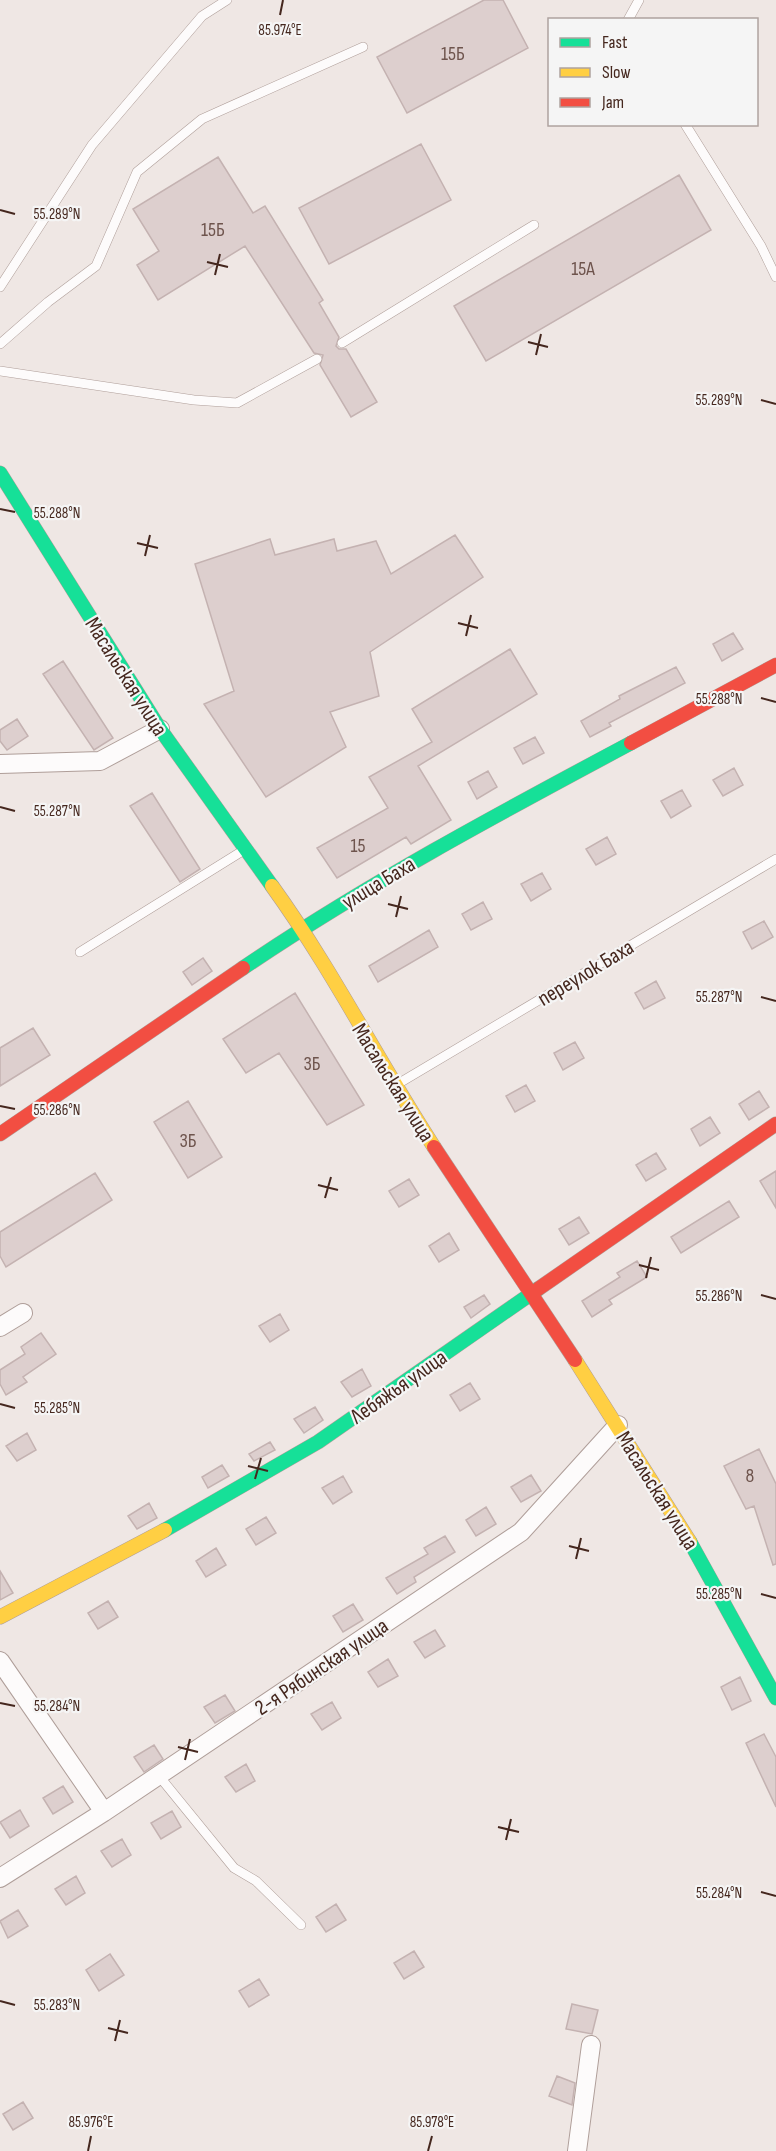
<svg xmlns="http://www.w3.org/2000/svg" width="776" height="2151" font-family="'Sofia Sans Condensed',sans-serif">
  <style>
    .building { fill: #ddcfce; stroke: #c4b2b1; stroke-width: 1.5 }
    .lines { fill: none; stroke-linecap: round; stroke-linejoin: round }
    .lane-casing { stroke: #af9e99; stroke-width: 10 }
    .street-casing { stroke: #af9e99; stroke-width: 20 }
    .fast-casing { stroke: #af9e99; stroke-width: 15 }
    .slow-casing { stroke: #af9e99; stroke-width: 15 }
    .jam-casing { stroke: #af9e99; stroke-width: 15 }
    .lane { stroke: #fdfbfb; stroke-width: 9 }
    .street { stroke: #fdfbfb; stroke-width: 18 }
    .fast { stroke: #16e098; stroke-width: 14 }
    .slow { stroke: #ffcf43; stroke-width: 14 }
    .jam { stroke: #f24e42; stroke-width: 14 }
    .ticks { fill: none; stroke: #45271e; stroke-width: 2 }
    .labels { text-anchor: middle; stroke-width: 4.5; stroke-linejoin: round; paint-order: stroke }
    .number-label { font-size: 20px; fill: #6e544d }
    .street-label { font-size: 22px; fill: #45271e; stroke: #f5f5f5 }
    .ticks-label { font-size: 15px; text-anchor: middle; fill: #45271e; stroke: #f5f5f5; stroke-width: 4.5; stroke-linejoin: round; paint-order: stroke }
  </style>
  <rect width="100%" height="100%" fill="#efe7e4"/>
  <path class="building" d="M484,0H503L528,48L407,113L377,57Z
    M421,144L451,200L329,264L299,208Z
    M218,157L253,213L265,206L323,300L319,303L339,337L336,346L339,349H346L377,402L351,417L320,365L323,355L314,353L245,246L158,300L137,265L159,251L133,209Z
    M679,175L711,230L486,361L454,306Z
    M455,535L483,577L370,652L379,696L330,712L346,747L266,797L204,704L234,691L195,564L270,539L275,555L334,539L337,551L376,541L391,574Z
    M733,633L743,649L722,661L713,644Z
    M510,649L537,694L418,766L451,820L411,844L406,837L337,878L317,848L388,808L369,777L432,742L412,709Z
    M63,661L113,738L94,750L43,674Z
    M676,667L685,683L609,723L611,726L590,737L581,721L620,699L619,696Z
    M17,719L28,736L7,750L0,741V730Z
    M535,737L544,753L523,764L514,748Z
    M734,768L743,785L723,796L713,780Z
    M488,771L497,787L477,799L468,782Z
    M682,790L691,806L671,818L661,801Z
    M152,793L200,869L180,882L130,806Z
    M607,837L616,854L596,865L586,849Z
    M542,873L551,889L531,901L521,884Z
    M483,902L492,919L471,930L462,914Z
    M764,921L773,937L752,949L743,932Z
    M429,930L438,947L378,982L369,966Z
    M203,958L212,971L192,985L183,972Z
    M656,981L665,998L644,1009L635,993Z
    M295,993L364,1105L327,1125L279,1053L246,1073L223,1039Z
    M33,1028L50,1055L0,1086V1048Z
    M575,1042L584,1058L563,1070L554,1053Z
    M526,1085L535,1101L515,1112L506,1096Z
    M759,1091L769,1107L749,1120L739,1104Z
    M188,1101L222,1157L188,1178L154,1122Z
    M710,1117L720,1133L700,1146L691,1129Z
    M656,1153L666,1169L646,1181L636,1165Z
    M776,1171V1208L760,1181Z
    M95,1173L112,1200L6,1267L0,1256V1232Z
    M409,1179L419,1195L399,1207L389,1191Z
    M729,1201L739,1217L681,1253L671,1237Z
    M579,1217L589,1233L569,1245L559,1229Z
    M449,1233L459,1250L439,1262L429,1246Z
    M637,1261L647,1277L609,1300L612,1304L592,1317L582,1301L620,1277L617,1273Z
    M484,1295L490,1304L471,1318L464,1307Z
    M280,1314L289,1330L270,1342L259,1326Z
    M41,1333L56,1354L23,1377L27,1382L6,1395L0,1384V1370L25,1354L21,1347Z
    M362,1369L371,1386L352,1397L341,1382Z
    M470,1383L480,1399L460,1411L450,1395Z
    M315,1407L323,1420L304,1433L294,1419Z
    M27,1433L36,1450L17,1461L6,1446Z
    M270,1442L275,1450L254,1461L249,1454Z
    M759,1449L776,1484V1564L773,1565L754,1506L746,1509L724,1466Z
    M222,1465L229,1476L208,1488L202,1477Z
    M531,1475L541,1491L521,1502L511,1487Z
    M343,1476L352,1492L333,1504L322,1488Z
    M149,1503L157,1518L137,1529L128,1516Z
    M486,1507L496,1524L476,1536L466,1520Z
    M266,1517L276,1533L256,1545L246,1529Z
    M445,1536L455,1552L414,1577L416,1582L397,1594L386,1578L428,1554L424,1548Z
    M216,1548L226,1565L206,1577L196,1561Z
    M0,1571L13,1593L0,1600Z
    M108,1601L118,1617L98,1629L88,1613Z
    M353,1604L363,1620L343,1632L333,1616Z
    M435,1630L445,1646L425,1658L414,1642Z
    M388,1659L398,1676L378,1687L368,1672Z
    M740,1677L751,1701L732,1710L721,1687Z
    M225,1695L235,1711L215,1723L204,1707Z
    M332,1702L341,1718L322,1730L311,1714Z
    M764,1734L776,1757V1807L746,1743Z
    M154,1745L163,1759L144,1772L134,1757Z
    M246,1764L255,1781L236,1792L225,1777Z
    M63,1786L73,1802L53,1814L43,1798Z
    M20,1810L29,1826L10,1838L0,1822Z
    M172,1811L181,1827L161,1839L151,1823Z
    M122,1839L131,1855L112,1867L101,1851Z
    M76,1876L85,1893L66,1905L55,1889Z
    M336,1904L346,1920L326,1932L316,1917Z
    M18,1910L28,1926L8,1938L0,1921Z
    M414,1951L424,1967L404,1979L394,1963Z
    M110,1954L124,1975L99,1991L86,1970Z
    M259,1979L269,1995L249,2007L239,1991Z
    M572,2004L598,2010L592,2034L566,2029Z
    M557,2076L575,2083L572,2105L549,2096Z
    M23,2102L33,2118L13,2130L3,2114Z"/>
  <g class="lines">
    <defs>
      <path id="lane" d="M628,20L639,0
        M685,124L761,246L776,277
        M0,287L92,145L202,16L227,0
        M342,343L534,225
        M0,344L48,302L96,266L137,172L202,119L363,47
        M0,371L194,400L237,403L317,359
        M80,952L244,850
        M396,1085L776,859
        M159,1776L234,1868L256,1881L301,1925"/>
      <path id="street" d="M0,764L100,761L160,729
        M0,1327L23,1313
        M0,1661L104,1812
        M0,1878L104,1812L521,1532L618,1425
        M577,2151L591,2045"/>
      <path id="fast" d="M0,473L160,729L272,886
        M243,968C367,884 498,814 631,743
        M165,1530L318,1442L538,1289
        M690,1542L776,1698"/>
      <path id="slow" d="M272,886C332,969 378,1061 434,1147
        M575,1360L690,1542
        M0,1617L165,1530"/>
      <path id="jam" d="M631,743L776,665
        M0,1134L243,968
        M434,1147L575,1360
        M538,1289L776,1124"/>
    </defs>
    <use href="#lane" class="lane-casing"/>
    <use href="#street" class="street-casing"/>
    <use href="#fast" class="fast-casing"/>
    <use href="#slow" class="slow-casing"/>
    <use href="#jam" class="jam-casing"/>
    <use href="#lane" class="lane"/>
    <use href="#street" class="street"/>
    <use href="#fast" class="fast"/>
    <use href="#slow" class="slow"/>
    <use href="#jam" class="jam"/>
  </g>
  <path class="ticks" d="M280,15L283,0M0,210L15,214M207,262L228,267M215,275L220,254M528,342L548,347M536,355L541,334M761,400L776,404M0,509L15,512M137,543L158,548M145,556L150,535M458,623L478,628M466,636L471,615M761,698L776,702M0,807L15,811M388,904L408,909M396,917L401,896M761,997L776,1001M0,1106L15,1109M318,1185L338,1190M325,1198L331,1177M639,1265L659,1270M646,1278L651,1257M761,1295L776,1299M0,1404L15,1408M248,1466L268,1471M255,1479L261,1458M569,1546L589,1551M576,1559L581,1538M761,1594L776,1598M0,1703L15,1706M178,1747L198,1752M185,1760L190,1739M498,1827L519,1832M506,1840L511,1819M761,1892L776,1896M0,2001L15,2005M108,2028L128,2033M115,2041L120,2020M88,2151L91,2136M428,2151L432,2136"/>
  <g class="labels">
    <g class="number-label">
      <text x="453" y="60">15Б</text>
      <text x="213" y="236">15Б</text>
      <text x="583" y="275">15А</text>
      <text x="358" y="852">15</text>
      <text x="312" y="1070">3Б</text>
      <text x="188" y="1147">3Б</text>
      <text x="750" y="1482">8</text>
    </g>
    <g class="street-label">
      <text transform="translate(127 676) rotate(58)" y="8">Масальская улица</text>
      <text transform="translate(378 882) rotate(-31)" y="8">улица Баха</text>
      <text transform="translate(585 972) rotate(-31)" y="8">переулок Баха</text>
      <text transform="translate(394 1082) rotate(58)" y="8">Масальская улица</text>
      <text transform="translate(398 1386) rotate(-35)" y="8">Лебяжья улица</text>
      <text transform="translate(658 1490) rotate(58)" y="8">Масальская улица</text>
      <text transform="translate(321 1666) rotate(-34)" y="8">2-я Рябинская улица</text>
    </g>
  </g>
  <g class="ticks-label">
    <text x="280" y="35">85.974°E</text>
    <text x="57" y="219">55.289°N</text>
    <text x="719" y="405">55.289°N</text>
    <text x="57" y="518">55.288°N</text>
    <text x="719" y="704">55.288°N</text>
    <text x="57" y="816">55.287°N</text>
    <text x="719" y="1002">55.287°N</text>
    <text x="57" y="1115">55.286°N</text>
    <text x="719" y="1301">55.286°N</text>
    <text x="57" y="1413">55.285°N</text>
    <text x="719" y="1599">55.285°N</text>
    <text x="57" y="1711">55.284°N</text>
    <text x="719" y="1898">55.284°N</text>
    <text x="57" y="2010">55.283°N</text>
    <text x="91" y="2127">85.976°E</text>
    <text x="432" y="2127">85.978°E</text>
  </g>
  <rect x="548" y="18" width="210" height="108" fill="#f5f5f5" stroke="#afa39f" stroke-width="1.5"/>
  <rect x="560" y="38" width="30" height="9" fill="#16e098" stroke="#afa39f" stroke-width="1.5"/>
  <text x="602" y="48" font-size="18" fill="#45271e">Fast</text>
  <rect x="560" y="68" width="30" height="9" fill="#ffcf43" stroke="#afa39f" stroke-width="1.5"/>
  <text x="602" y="78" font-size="18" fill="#45271e">Slow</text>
  <rect x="560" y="98" width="30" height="9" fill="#f24e42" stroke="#afa39f" stroke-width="1.5"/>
  <text x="602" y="108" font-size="18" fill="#45271e">Jam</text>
</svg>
